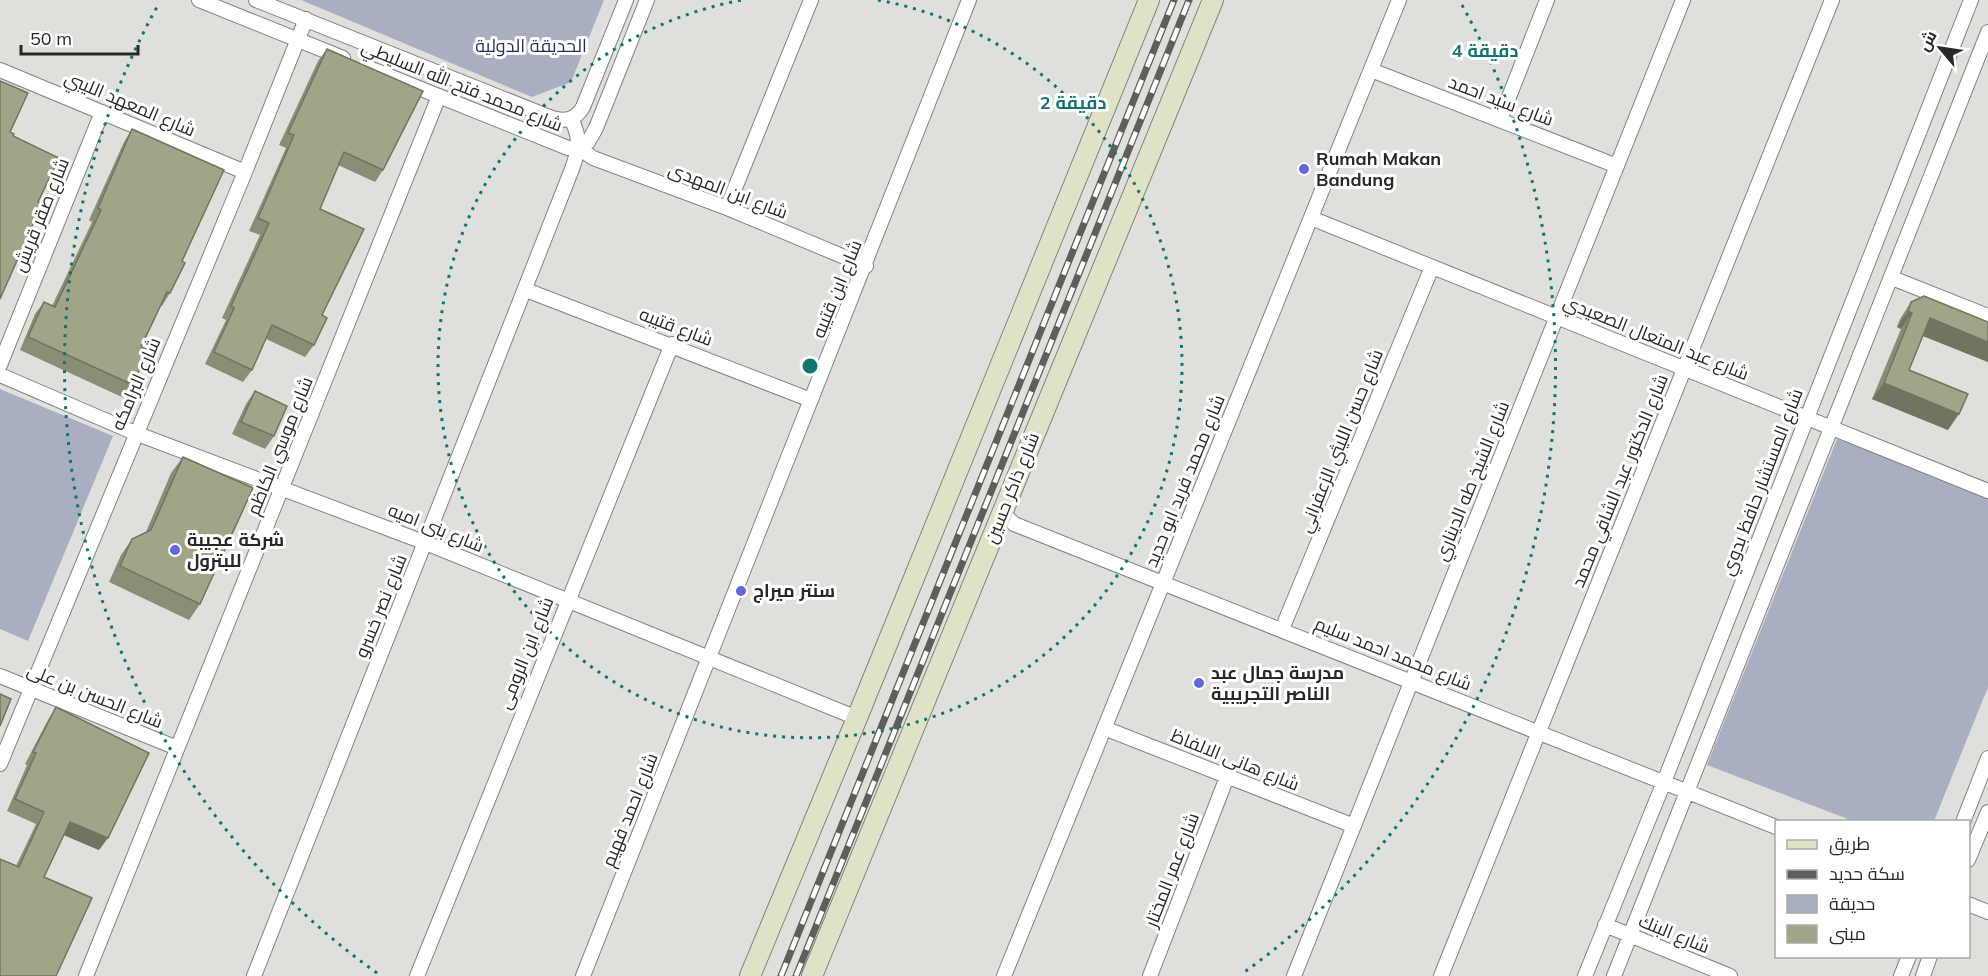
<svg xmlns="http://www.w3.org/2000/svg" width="1988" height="976" font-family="Mulish,Cairo,sans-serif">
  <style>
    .green { fill: #aaaec1 }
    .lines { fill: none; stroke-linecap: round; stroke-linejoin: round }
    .minor-casing { stroke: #838480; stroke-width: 16 }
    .secondary-casing { stroke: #838480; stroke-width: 22 }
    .minor { stroke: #fff; stroke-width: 14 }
    .secondary { stroke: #e0e2c5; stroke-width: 20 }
    .rail-casing { stroke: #5e5e5b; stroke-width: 7 }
    .rail { stroke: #fff; stroke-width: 4.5; stroke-dasharray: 14; stroke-linecap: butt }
    .wall { fill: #8a8e74 }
    .shaded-wall { fill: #71745e }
    .building { fill: #a1a587; stroke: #71745e; stroke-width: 1.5 }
    .ring { fill: none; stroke: #0f766e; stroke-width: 3; stroke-dasharray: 3 6 }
    .poi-dot { fill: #5f68e0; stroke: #fff; stroke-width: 2 }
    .labels { text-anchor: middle; stroke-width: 6; stroke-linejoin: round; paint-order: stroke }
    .park-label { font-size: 18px; fill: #292e57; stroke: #fff }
    .street-label { font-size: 18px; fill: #282826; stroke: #fff }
    .poi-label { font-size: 18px; font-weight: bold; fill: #282826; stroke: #fff; text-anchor: start }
    .centre { fill: #0f766e; stroke: #fff; stroke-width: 3 }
    .ring-label { font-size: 18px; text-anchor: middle; font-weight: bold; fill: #0f766e; stroke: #fff; stroke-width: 6; stroke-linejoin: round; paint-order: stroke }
  </style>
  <rect width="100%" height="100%" fill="#dfe0db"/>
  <path class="green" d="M301,0H604L571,82L532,97Z
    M0,389L113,436L28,641L0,629Z
    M1837,439L1988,497V687L1934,821H1853L1707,765Z"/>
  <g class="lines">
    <defs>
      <path id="minor" d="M199,0L343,58
        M256,0L552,118C566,122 576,119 583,107L626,0
        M369,68L568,148H579
        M0,70L245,172
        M1371,70L1617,166
        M1500,120L1547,0
        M579,148L593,158L727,208L866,266
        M579,148L588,142L596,128L647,0
        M727,208L811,0
        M1311,218L1988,491
        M1892,278L1988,316
        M526,290L811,400
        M0,365L102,112
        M0,375L135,433L426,543L857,718
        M1003,508L1007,517L1014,524L1776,827
        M1282,629L1432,267
        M0,676L177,748
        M1104,728L1354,826
        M0,764L245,172L306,19
        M1963,822L1988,758
        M1968,860L1988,812
        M1968,904L1988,912
        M1605,925L1730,976
        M86,976L439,96
        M254,976L572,169C579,150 581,137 571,119
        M417,976L672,344
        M583,976L969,0
        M1004,976L1399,0
        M1150,976L1227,777
        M1294,976L1683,0
        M1441,976L1832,0
        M1585,976L1664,782L1971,0
        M1614,976L1988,32
        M1901,976L1909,956
        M1923,976L1930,956"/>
      <path id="secondary" d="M750,976L857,718L1149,0
        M812,976L1213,0"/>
    </defs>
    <use href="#minor" class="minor-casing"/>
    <use href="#secondary" class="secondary-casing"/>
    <use href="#minor" class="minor"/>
    <use href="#secondary" class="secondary"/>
    <defs>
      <path id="rail" d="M781,976L1174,0
        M796,976L1189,0"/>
    </defs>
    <use href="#rail" class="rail-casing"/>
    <use href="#rail" class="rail"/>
  </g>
  <path class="wall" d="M327,49L383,170L375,182L338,165L320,209L322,315L314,345L305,357L266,339L252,370L243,382L205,364L226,320L222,318L260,235L249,231L286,148L279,145L318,61Z
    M132,129L182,261L170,293L162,306L161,305L141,347L133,385L124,398L20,350L35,314L44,302L52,306L92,222L89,220L124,142Z
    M1911,302L1988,322V362L1923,336L1909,370L1948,430L1872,399L1901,329L1897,327L1900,319Z
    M255,391L274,436L265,449L232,434L246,404Z
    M183,457L200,604L189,620L109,582L121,555L132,539L146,532L171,473Z
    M56,707L99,850L64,835L44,877L16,866L36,824L7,811L27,765L25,764L48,720Z"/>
  <path class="shaded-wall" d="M1908,311L1912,313L1901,329L1897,327Z
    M1930,318L1988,342V362L1918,334Z
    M1884,383L1959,414L1948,430L1872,399Z
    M70,822L108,838L99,850L61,834Z"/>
  <path class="building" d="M327,49L423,91L383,170L344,152L320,209L364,229L322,315L327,318L314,345L272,325L252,370L214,352L234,308L231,306L269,223L258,218L294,135L288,133Z
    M0,81L28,93L10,132L14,134L13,136L59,158L38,202L42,204L0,299Z
    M132,129L224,170L182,261L185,263L170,293L167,292L141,347L148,350L133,385L28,337L44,302L55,307L101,210L98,208Z
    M1924,296L1988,322V342L1930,318L1909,370L1968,394L1959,414L1884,383L1912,313L1908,311L1911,302Z
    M255,391L287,406L274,436L241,422Z
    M183,457L253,488L200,604L120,566L132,539L151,530Z
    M0,694L11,699L0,726Z
    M56,707L149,753L108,838L70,822L44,877L92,898L56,976H0V859L19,867L44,812L15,799L36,753L33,752Z"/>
  <g class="ring">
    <path d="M878 0A372 372 0 1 1 742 0"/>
    <path d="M377 973A745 745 0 0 1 158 5M1462 5A745 745 0 0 1 1243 973"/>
  </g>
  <g class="poi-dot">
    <circle cx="1304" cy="169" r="6"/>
    <circle cx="175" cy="550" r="6"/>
    <circle cx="741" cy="591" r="6"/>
    <circle cx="1199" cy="683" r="6"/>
  </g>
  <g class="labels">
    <g class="park-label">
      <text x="531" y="52">الحديقة الدولية</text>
    </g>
    <g class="street-label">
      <text transform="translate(462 86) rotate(22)" y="6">شارع محمد فتح الله السليطي</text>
      <text transform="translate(1501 101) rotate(21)" y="6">شارع سيد احمد</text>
      <text transform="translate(130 104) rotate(23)" y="6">شارع المعهد الليبي</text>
      <text transform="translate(728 191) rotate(21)" y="6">شارع ابن المهدى</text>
      <text transform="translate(41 215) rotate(-68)" y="6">شارع صقر قريش</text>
      <text transform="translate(837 289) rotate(-68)" y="6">شارع ابن قتيبه</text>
      <text transform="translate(676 327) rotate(21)" y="6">شارع قتيبه</text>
      <text transform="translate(1656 338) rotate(22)" y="6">شارع عبد المتعال الصعيدي</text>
      <text transform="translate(136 384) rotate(-67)" y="6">شارع البرامكه</text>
      <text transform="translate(1341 441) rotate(-68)" y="6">شارع حسن الليثي الزعفراني</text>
      <text transform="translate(280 446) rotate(-68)" y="6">شارع موسي الكاظم</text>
      <text transform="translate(1185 481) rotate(-68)" y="6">شارع محمد فريد ابو حديد</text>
      <text transform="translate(1472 481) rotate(-68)" y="6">شارع الشيخ طه الديناري</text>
      <text transform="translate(1620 481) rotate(-68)" y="6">شارع الدكتور عبد الشافي محمد</text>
      <text transform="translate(1762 482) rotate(-69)" y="6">شارع المستشار حافظ بدوي</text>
      <text transform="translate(1012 488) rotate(-68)" y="6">شارع ذاكر حسين</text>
      <text transform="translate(436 528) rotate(22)" y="6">شارع بنى اميه</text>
      <text transform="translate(381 606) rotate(-68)" y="6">شارع نصر خسرو</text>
      <text transform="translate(526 653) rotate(-68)" y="6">شارع ابن الرومى</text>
      <text transform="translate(1393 654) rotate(22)" y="6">شارع محمد احمد سليم</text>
      <text transform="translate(95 696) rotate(22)" y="6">شارع الحسن بن على</text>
      <text transform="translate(1235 760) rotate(22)" y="6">شارع هانى الالفاظ</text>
      <text transform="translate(630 810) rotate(-68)" y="6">شارع احمد فهيم</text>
      <text transform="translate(1172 870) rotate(-69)" y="6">شارع عمر المختار</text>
      <text transform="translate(1674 934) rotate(22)" y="6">شارع البنك</text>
    </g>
    <g class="poi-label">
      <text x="1316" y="165">Rumah Makan<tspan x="1316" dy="21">Bandung</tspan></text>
      <text x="187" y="546">شركة عجيبة<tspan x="187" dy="21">للبترول</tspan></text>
      <text x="753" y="597">سنتر ميراج</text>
      <text x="1211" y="679">مدرسة جمال عبد<tspan x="1211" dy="21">الناصر التجريبية</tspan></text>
    </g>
  </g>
  <circle cx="810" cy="366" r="9" class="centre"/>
  <g class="ring-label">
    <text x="1485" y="57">4 دقيقة</text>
    <text x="1073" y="109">2 دقيقة</text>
  </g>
  <rect x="1775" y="820" width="195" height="138" fill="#ffffff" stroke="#a9a9a8" stroke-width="1.5"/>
  <rect x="1787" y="840" width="30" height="9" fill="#e0e2c5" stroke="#a9a9a8" stroke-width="1.5"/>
  <text x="1829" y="850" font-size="18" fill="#282826">طريق</text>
  <rect x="1787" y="870" width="30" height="9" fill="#5e5e5b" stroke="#a9a9a8" stroke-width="1.5"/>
  <text x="1829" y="880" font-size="18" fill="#282826">سكة حديد</text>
  <rect x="1787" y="895" width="30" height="18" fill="#aaaec1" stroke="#a9a9a8" stroke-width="1.5"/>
  <text x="1829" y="910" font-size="18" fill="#282826">حديقة</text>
  <rect x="1787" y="925" width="30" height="18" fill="#a1a587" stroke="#a9a9a8" stroke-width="1.5"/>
  <text x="1829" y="940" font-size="18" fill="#282826">مبنى</text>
  <g transform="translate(1940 48) rotate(299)" stroke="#ffffff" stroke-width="4.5" paint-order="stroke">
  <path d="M0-4.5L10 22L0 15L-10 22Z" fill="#282826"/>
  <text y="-9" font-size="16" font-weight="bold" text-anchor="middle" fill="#282826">ش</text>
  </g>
  <path d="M21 45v9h117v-9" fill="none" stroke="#282826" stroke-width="3"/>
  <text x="30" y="45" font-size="18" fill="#282826" stroke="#ffffff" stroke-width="4.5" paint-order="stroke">50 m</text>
</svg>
